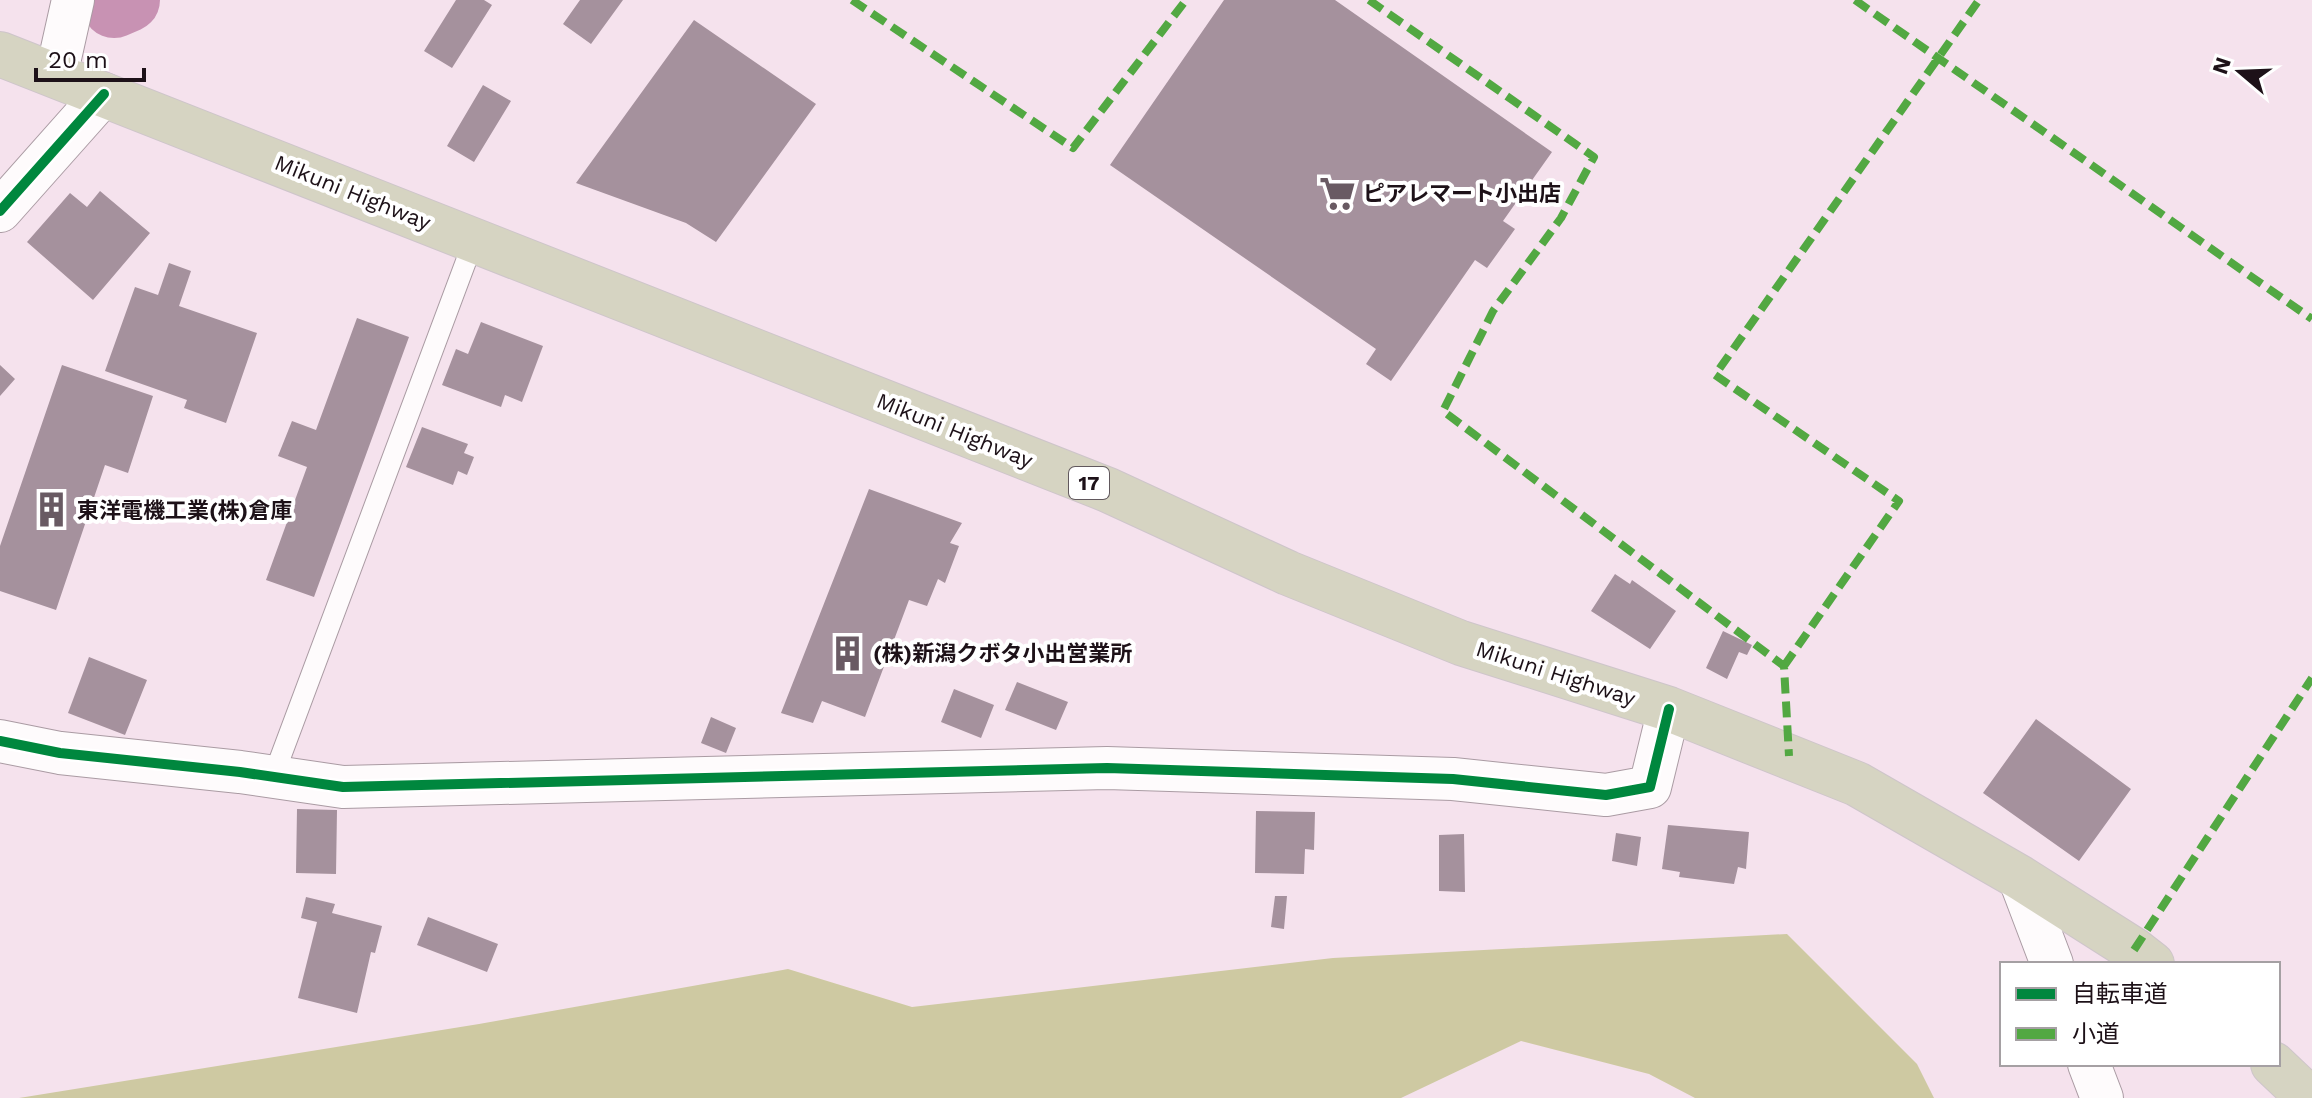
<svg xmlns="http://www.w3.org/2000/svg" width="2312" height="1098" font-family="'Work Sans','Noto Sans JP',sans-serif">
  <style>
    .forest { fill: #cec9a2 }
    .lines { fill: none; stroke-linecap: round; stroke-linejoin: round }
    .river { stroke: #c892b3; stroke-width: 64 }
    .building { fill: #a5919d }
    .lane-casing { stroke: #aa9ba3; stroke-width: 22 }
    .street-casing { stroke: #aa9ba3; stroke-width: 44 }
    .highway-casing { stroke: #cec5ca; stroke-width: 46 }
    .lane { stroke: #fefbfc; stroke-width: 20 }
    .street { stroke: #fefbfc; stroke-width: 42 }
    .highway { stroke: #d6d4c2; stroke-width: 44 }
    .quiet { stroke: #52a842; stroke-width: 8; stroke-dasharray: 16 8; stroke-linecap: butt }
    .cycleway-casing { stroke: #fff; stroke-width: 15 }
    .cycleway { stroke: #00873e; stroke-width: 10 }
    .labels { text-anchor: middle; stroke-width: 8; stroke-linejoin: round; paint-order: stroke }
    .shield { fill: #fff; stroke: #61585d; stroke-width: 2 }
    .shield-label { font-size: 20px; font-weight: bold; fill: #1d1118 }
    .street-label { font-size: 22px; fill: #1d1118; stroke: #fff }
    .poi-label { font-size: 22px; font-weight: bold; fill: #1d1118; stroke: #fff; text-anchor: start }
  </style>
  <rect width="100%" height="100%" fill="#f5e2ed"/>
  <path class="forest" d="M1787,934L1917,1064L1934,1098H1695L1649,1074L1521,1041L1401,1098H19L479,1024L788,969L912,1007L1333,958Z"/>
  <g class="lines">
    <path class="river" d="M114,6L128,0"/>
  </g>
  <path class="building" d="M456,0H484L492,5L452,68L424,51Z
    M580,0H623L591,44L563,24Z
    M1224,0H1335L1552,152L1503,221L1515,229L1487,268L1475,260L1391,381L1366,364L1376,349L1110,165Z
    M694,20L816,104L716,242L686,223L576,183Z
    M483,85L511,101L474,162L447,146Z
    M100,191L150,233L93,300L27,242L70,193L87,207Z
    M169,263L191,271L179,306L257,333L226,423L184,408L187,400L105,371L135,287L158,295Z
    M357,318L409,337L314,597L266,580L307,467L278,456L292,421L316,430Z
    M481,322L543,346L522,402L505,395L501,407L442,385L456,349L468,354Z
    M0,365L15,379L0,396Z
    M62,365L153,396L128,473L105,465L56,610L0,591V546Z
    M422,427L468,444L464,453L474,457L467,475L458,471L453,485L406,467Z
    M869,489L962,523L950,543L959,546L945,583L938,579L927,606L909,600L865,717L822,701L813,723L781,713Z
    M1615,574L1630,584L1632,580L1676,611L1650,649L1591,611Z
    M1723,631L1752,645L1747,655L1739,652L1727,679L1706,668Z
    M89,657L147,680L125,735L68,713Z
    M1017,682L1068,702L1056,730L1005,710Z
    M954,689L994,705L981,738L941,722Z
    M711,717L736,728L726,753L701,743Z
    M2036,719L2131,789L2079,861L1983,793Z
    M297,809L337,810L336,874L296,873Z
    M1256,811L1315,812L1314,850L1305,849L1304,874L1255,873Z
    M1668,825L1749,832L1746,869L1738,867L1734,884L1679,877L1680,872L1662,869Z
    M1616,833L1641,837L1637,866L1612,861Z
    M1464,834L1465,892L1439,891V835Z
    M1275,896H1287L1284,929L1271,927Z
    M306,897L335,904L332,913L382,926L375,953L371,952L357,1013L298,998L317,922L301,918Z
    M428,917L498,944L487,972L417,945Z"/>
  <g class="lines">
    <defs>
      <path id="lane" d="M273,777L474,240"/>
      <path id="street" d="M56,76L73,0
        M0,211L104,94
        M0,741L60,753L240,772L343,787L1107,768L1453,779L1606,795L1650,787L1669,709
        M2019,877L2052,964
        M2089,1064L2102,1098"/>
      <path id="highway" d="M0,54L1108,490L1288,573L1461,643L1669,709L1857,784L2019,877L2134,950L2152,964
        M2273,1064L2309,1098"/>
    </defs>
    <use href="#lane" class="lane-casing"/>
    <use href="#street" class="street-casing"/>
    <use href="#highway" class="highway-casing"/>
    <use href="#lane" class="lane"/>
    <use href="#street" class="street"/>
    <use href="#highway" class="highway"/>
    <path class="quiet" d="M852,0L1073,148L1186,0
      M1369,0L1594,157L1561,218L1493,311L1443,411L1784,666L1789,756
      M1855,0L2312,319
      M1784,666L1899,501L1715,375L1979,0
      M2134,950L2312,678"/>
    <defs>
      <path id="cycleway" d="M0,211L104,94
        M0,741L60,753L240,772L343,787L1107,768L1453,779L1606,795L1650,787L1669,709"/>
    </defs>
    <use href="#cycleway" class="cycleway-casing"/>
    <use href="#cycleway" class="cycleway"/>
  </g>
  <defs>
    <symbol id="supermarket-bare" viewBox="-9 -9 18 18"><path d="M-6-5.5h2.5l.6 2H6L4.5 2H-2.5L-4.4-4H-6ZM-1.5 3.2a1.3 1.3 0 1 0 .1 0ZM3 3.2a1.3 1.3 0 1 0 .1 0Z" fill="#695a63" stroke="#fff" stroke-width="2.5" paint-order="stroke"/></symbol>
    <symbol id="building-bare" viewBox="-9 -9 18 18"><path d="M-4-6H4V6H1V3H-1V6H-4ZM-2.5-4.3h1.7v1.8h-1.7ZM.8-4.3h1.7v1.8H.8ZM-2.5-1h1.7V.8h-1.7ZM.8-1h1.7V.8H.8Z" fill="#695a63" stroke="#fff" stroke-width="2.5" paint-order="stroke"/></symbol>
  </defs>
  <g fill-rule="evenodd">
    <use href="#supermarket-bare" x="1312" y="168" width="51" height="51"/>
    <use href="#building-bare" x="26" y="484" width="51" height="51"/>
    <use href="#building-bare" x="822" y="628" width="51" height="51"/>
  </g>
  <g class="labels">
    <rect class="shield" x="1069" y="467" width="40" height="32" rx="6"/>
    <g class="shield-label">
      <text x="1089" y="490">17</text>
    </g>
    <g class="street-label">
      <text transform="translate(353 192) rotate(22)" y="8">Mikuni Highway</text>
      <text transform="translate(955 430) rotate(22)" y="8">Mikuni Highway</text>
      <text transform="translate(1556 673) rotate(18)" y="8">Mikuni Highway</text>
    </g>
    <g class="poi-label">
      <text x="1363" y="201">ピアレマート小出店</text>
      <text x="77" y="518">東洋電機工業(株)倉庫</text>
      <text x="873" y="661">(株)新潟クボタ小出営業所</text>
    </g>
  </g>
  <rect x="2000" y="962" width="280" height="104" fill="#ffffff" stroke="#a5a0a3" stroke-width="2"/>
  <rect x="2016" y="988" width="40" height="12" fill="#00873e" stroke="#a5a0a3" stroke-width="2"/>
  <text x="2072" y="1002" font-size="24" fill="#1d1118">自転車道</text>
  <rect x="2016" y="1028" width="40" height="12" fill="#52a842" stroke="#a5a0a3" stroke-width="2"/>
  <text x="2072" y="1042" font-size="24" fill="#1d1118">小道</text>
  <g transform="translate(2240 72) rotate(289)" stroke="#ffffff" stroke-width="6" paint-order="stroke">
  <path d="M0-6L14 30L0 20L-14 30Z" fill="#1d1118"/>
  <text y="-12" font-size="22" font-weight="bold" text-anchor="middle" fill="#1d1118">N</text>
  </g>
  <path d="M36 68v12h108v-12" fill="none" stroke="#1d1118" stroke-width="4"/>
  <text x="48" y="68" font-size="24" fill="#1d1118" stroke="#ffffff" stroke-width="6" paint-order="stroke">20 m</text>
</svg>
